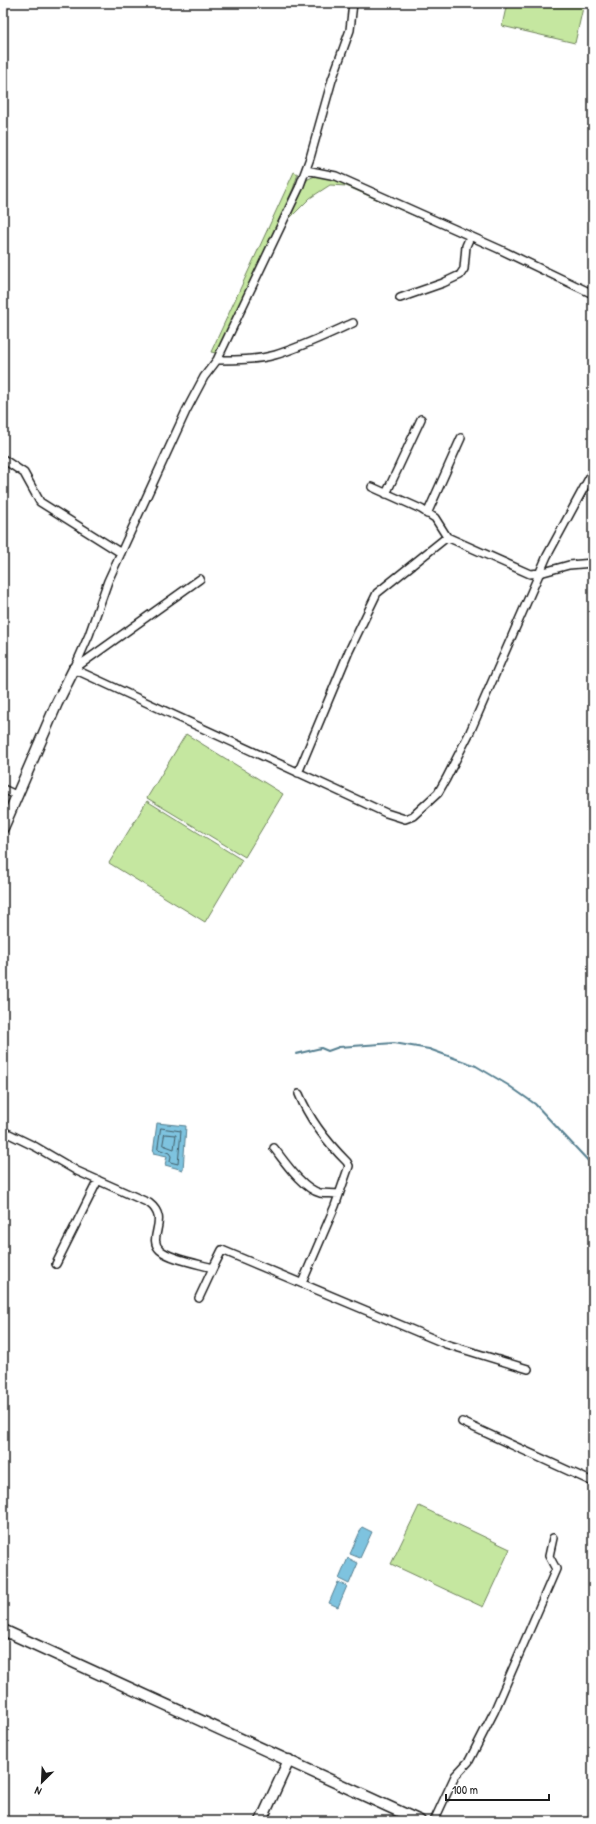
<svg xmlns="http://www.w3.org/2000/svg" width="596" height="1824" font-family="'Patrick Hand',sans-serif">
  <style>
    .green { fill: #c5e7a0; stroke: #70825e }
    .water { fill: #7ec3df; stroke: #578091 }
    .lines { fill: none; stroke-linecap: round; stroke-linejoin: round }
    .shore { stroke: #435f6a; stroke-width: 1 }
    .stream { stroke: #578091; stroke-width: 2 }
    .street-casing { stroke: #1c1c1c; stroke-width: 10 }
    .secondary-casing { stroke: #1c1c1c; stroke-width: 13 }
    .street { stroke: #fff; stroke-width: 7 }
    .secondary { stroke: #fff; stroke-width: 10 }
  </style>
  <rect width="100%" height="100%" fill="#fff"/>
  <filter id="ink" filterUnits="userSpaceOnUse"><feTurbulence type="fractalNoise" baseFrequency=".025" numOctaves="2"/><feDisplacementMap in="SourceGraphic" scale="8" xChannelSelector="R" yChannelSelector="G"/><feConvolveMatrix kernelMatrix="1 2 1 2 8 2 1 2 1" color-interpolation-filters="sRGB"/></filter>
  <g filter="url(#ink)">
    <path class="green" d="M507,3H584L575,43L502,26Z
      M294,172L298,174L293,189L219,349L216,353L211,352Z
      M315,176H323L337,179L431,223L346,186L330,185L310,198L290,218L289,216L305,183L308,179Z
      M186,734L283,794L245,857L147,798Z
      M147,801L242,860L205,922L109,863Z
      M419,1506L510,1549L483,1607L391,1564Z"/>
    <path class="water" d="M157,1123L186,1126L183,1170L165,1165L167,1156L153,1153Z
      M362,1527L372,1532L360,1558L350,1554Z
      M348,1558L358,1563L349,1584L339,1579Z
      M338,1582L347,1586L338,1607L329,1603Z"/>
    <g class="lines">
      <path class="shore" d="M161,1128L181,1131L178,1164L170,1162L171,1156L169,1153L158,1149Z
        M165,1134L176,1135L174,1149L163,1145Z"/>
      <path class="stream" d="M296,1054L321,1048L328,1051L339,1047L394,1043L429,1049L476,1066L508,1085L535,1104L593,1166"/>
      <defs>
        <path id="street" d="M306,170L336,176L499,249L593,294
          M400,298L443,283L460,275L464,269L466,246L470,237
          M217,360C236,360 257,360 275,355C302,347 328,334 353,323
          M3,459L24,473L40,502L121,553
          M372,487L421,509L435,518L447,537L530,574L540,573L569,565L593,563
          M386,494L421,419
          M427,514L461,438
          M74,669L386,813L405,819L413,816L438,793L446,779L470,732L547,556L593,471
          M74,669L89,635L108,581L186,411L204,377L217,360L299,188L310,158L332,80L350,30L353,3
          M74,669L200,579
          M298,773L349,651L377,593L447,537
          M3,789L18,796
          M299,1094C310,1121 327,1142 347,1162L349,1166L335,1206L302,1283
          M3,1131L36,1147L77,1171L149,1203C171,1220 146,1237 160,1250C170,1259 199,1264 213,1268L222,1250L446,1344L528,1369
          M274,1148C285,1162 302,1188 320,1193C326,1194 333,1193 339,1194
          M56,1264L98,1180
          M199,1298L213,1268
          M462,1422L593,1482
          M434,1821L455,1776L469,1761L494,1712L556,1569L549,1556L553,1538"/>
        <path id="secondary" d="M3,828L57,703L74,669
          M3,1630L420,1821
          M261,1821L289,1760"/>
      </defs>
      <use href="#street" class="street-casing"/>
      <use href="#secondary" class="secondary-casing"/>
      <use href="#street" class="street"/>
      <use href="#secondary" class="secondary"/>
    </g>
  </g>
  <rect width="596" height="1824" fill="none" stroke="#fff" stroke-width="16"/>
  <rect x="8" y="8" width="580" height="1808" fill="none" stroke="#1c1c1c" stroke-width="1.5" filter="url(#ink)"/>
  <g transform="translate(42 1782) rotate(204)" stroke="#ffffff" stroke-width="3" paint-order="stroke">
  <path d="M0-3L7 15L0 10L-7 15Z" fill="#1c1c1c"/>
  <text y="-6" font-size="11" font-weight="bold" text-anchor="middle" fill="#1c1c1c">N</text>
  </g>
  <path d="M446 1794v6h103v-6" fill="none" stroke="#1c1c1c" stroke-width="2"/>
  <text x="452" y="1794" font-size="12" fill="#1c1c1c" stroke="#ffffff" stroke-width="3" paint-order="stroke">100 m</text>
</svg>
